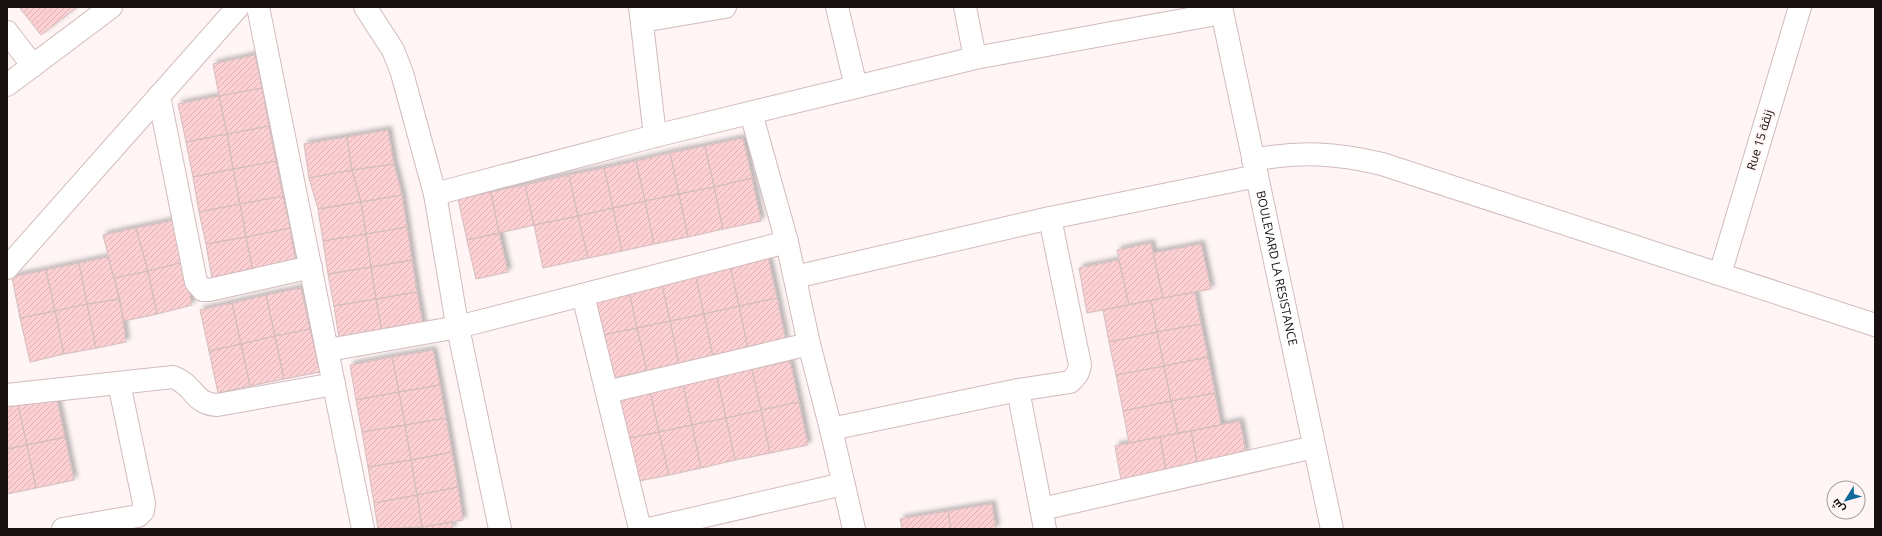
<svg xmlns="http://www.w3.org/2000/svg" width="1882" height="536" font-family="'Open Sans',Cairo,sans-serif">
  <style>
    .building { fill: url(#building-hatch); stroke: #d4bdbe; filter: url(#shadow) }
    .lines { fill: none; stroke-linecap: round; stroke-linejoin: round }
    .street-casing { stroke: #d2bbbc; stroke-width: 24 }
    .street { stroke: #fff; stroke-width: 22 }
    .labels { text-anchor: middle; stroke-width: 4; stroke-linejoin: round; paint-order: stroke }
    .street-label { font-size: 12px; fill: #191111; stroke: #fff5f5 }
  </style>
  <defs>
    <pattern id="building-hatch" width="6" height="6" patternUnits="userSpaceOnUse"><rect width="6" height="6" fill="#fdd1d4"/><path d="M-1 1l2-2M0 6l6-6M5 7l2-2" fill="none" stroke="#d8b2b5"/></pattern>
    <filter id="shadow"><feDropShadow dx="3.5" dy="-3.5" stdDeviation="2" flood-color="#0004"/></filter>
  </defs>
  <rect width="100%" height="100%" fill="#fff5f5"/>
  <path class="building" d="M19,7H77L41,35Z
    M255,55L262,88L219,96L213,64Z
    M262,88L269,126L227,134L219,96Z
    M219,96L227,134L186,142L178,104Z
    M269,126L276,161L233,169L227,134Z
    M388,130L394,164L352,170L347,137Z
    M227,134L233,169L193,177L186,142Z
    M347,137L352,170L309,178L304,144Z
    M743,138L752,178L714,187L705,146Z
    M705,146L714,187L679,194L670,153Z
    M670,153L679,194L645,201L636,161Z
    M276,161L283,196L240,204L233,169Z
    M636,161L645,201L613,208L604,168Z
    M394,164L402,195L361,202L352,170Z
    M604,168L613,208L578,216L569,175Z
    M233,169L240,204L199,212L193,177Z
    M352,170L361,202L318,209L309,178Z
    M569,175L578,216L534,225L525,185Z
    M752,178L761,221L723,229L714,187Z
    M525,185L534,225L499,233L491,192Z
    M714,187L723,229L688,237L679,194Z
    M491,192L499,233L467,240L458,199Z
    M679,194L688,237L654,244L645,201Z
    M402,195L407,227L366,234L361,202Z
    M283,196L290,228L246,237L240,204Z
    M645,201L654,244L622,251L613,208Z
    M361,202L366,234L323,241L318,209Z
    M240,204L246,237L206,244L199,212Z
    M613,208L622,251L588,258L578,216Z
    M578,216L588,258L543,268L534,225Z
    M175,220L183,262L148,271L136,228Z
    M407,227L412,260L371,267L366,234Z
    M136,228L148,271L114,278L103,235Z
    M290,228L296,263L253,271L246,237Z
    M499,233L508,272L476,279L467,240Z
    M366,234L371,267L328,274L323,241Z
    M246,237L253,271L212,279L206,244Z
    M1151,243L1163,298L1129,305L1117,250Z
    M1201,244L1211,289L1163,298L1153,253Z
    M108,257L120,299L87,304L79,263Z
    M768,257L777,298L739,306L730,265Z
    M412,260L417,292L376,299L371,267Z
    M1119,260L1129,305L1087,313L1079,268Z
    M183,262L192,305L157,314L148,271Z
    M79,263L87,304L55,311L46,270Z
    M730,265L739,306L704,314L695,273Z
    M371,267L376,299L334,306L328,274Z
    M46,270L55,311L20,318L12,277Z
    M148,271L157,314L124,321L114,278Z
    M695,273L704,314L670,321L661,280Z
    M661,280L670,321L637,328L628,287Z
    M628,287L637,328L603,335L594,295Z
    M301,288L310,329L275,336L266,295Z
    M417,292L424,330L383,337L376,299Z
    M1195,292L1201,324L1157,332L1151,300Z
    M266,295L275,336L241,344L232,303Z
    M777,298L786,341L748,349L739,306Z
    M120,299L126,342L96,348L87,304Z
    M376,299L383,337L340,345L334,306Z
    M1151,300L1157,332L1109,342L1103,310Z
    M232,303L241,344L209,351L200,310Z
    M87,304L96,348L64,354L55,311Z
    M739,306L748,349L713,357L704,314Z
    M55,311L64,354L30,362L20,318Z
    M704,314L713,357L679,364L670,321Z
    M670,321L679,364L647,371L637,328Z
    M1201,324L1208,357L1164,366L1157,332Z
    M637,328L647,371L612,378L603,335Z
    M310,329L320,372L284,379L275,336Z
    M1157,332L1164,366L1116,375L1109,342Z
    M275,336L284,379L250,386L241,344Z
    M241,344L250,386L218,393L209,351Z
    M433,350L440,385L399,392L392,357Z
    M392,357L399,392L356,400L350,365Z
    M1208,357L1215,393L1171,401L1164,366Z
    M790,361L799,402L761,410L752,369Z
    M1164,366L1171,401L1123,411L1116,375Z
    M752,369L761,410L726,418L717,377Z
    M717,377L726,418L692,425L683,384Z
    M683,384L692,425L659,432L650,391Z
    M440,385L446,418L405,425L399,392Z
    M650,391L659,432L625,439L616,398Z
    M399,392L405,425L362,432L356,400Z
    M1215,393L1221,425L1178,433L1171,401Z
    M56,396L65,437L27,445L18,405Z
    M1171,401L1178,433L1129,443L1123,411Z
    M799,402L808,445L770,453L761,410Z
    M18,405L27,445L7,449V407Z
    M761,410L770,453L735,460L726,418Z
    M446,418L452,452L411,460L405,425Z
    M726,418L735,460L701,468L692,425Z
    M1240,421L1246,453L1197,462L1191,431Z
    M405,425L411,460L368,467L362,432Z
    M692,425L701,468L669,475L659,432Z
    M1191,431L1197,462L1166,470L1160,437Z
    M659,432L669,475L634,482L625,439Z
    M65,437L74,480L36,488L27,445Z
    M1160,437L1166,470L1121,480L1115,446Z
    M27,445L36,488L7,494V449Z
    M452,452L458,487L417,495L411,460Z
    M411,460L417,495L374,503L368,467Z
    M458,487L463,520L422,527L417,495Z
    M417,495L422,527L378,529L374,503Z
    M992,504L996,529H951L948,511Z
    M948,511L951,529H902L900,519Z
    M452,522L453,529H413L422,527Z"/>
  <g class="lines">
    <defs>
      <g id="street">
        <path d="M258,7L363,529"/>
        <path d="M365,7L393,50L402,73L435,194L456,318L500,529"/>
        <path d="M640,7L655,136"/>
        <path d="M837,7L856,87"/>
        <path d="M965,7L975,58"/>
        <path id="s1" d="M1221,7L1332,529"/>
        <path d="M642,21L725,7"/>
        <path d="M7,32L33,66"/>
        <path d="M7,85L111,7"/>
        <path d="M159,96L196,282L203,290H209L311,267"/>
        <path d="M751,113L787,242L809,344L831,429L854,529"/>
        <path d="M1253,160C1300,151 1336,153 1382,164L1875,325"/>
        <path d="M435,194L655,136L975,58L1222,13"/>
        <path d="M7,268L238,7"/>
        <path d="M1720,274L1800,7"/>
        <path d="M795,277L1050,218L1257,176"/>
        <path d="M583,295L640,529"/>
        <path d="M328,350L458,327L787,242"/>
        <path d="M1018,390L1045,529"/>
        <path d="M607,392L809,344"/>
        <path d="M7,395L173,377C195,385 193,404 217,405L334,384"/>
        <path d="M831,429L1018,390L1070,382C1076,376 1079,373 1080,365L1050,218"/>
        <path d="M1042,509L1314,447"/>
        <path d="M63,529L138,516L143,511L144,503L119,383"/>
        <path d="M649,529L843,484"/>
      </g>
    </defs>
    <use href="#street" class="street-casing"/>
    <use href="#street" class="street"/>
  </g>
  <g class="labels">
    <g class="street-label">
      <text transform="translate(1760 140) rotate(-73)" y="4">Rue 15 زنقة</text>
      <text dy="4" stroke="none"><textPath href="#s1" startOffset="267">BOULEVARD LA RESISTANCE</textPath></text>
    </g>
  </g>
  <rect width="1882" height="536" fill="none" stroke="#191111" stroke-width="16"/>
  <g transform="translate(1846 500) rotate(233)"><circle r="19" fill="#fff5f5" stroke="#a39a9a"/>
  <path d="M0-3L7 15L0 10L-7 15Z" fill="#0e6a9a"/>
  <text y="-6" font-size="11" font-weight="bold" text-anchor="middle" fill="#191111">ش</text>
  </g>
</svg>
